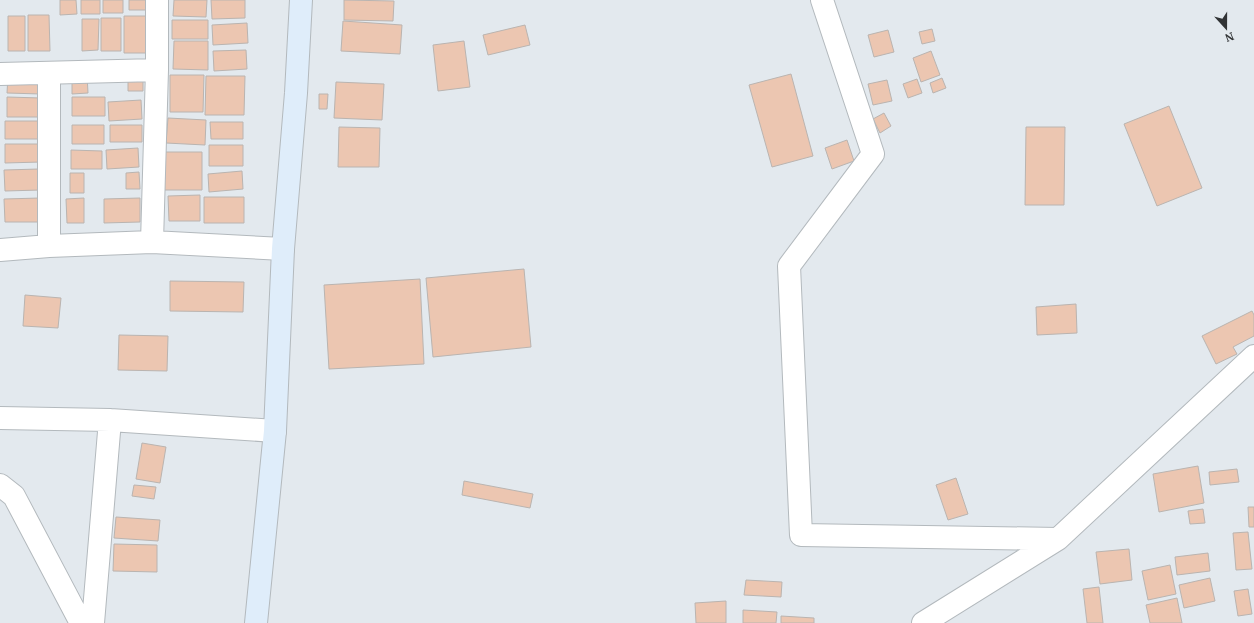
<svg xmlns="http://www.w3.org/2000/svg" width="1254" height="623" font-family="'PT Serif',serif">
  <style>
    .building { fill: #ecc6b1; stroke: #bab4b0 }
    .lines { fill: none; stroke-linecap: round; stroke-linejoin: round }
    .street-casing { stroke: #b3b9bd; stroke-width: 24 }
    .secondary-casing { stroke: #b3b9bd; stroke-width: 24 }
    .street { stroke: #fff; stroke-width: 22 }
    .secondary { stroke: #dfedfa; stroke-width: 22 }
  </style>
  <rect width="100%" height="100%" fill="#e3e9ee"/>
  <path class="building" d="M60,0H76L77,14L60,15Z
    M81,0H100V14H81Z
    M103,0H123V13H103Z
    M129,0H152L151,10H129Z
    M174,0H207L206,17L173,16Z
    M211,0H245V18L212,19Z
    M344,0L394,1L393,21L344,20Z
    M28,15H49L50,51H28Z
    M8,16H25V51H8Z
    M124,16H149V53H124Z
    M101,18H121V51H101Z
    M82,19H99L98,50L82,51Z
    M172,20H208V39H172Z
    M343,21L402,25L400,54L341,51Z
    M247,23L248,43L213,45L212,25Z
    M525,25L530,45L488,55L483,35Z
    M932,29L935,41L922,44L919,32Z
    M888,30L894,52L874,57L868,35Z
    M174,41H208V70L173,69Z
    M464,41L470,87L438,91L433,45Z
    M246,50L247,69L214,71L213,51Z
    M931,51L940,75L921,82L913,58Z
    M128,74H143V91H128Z
    M791,74L813,156L772,167L749,85Z
    M8,75L41,77V94L7,93Z
    M87,75L88,93L72,94V76Z
    M170,75H204L203,112H170Z
    M206,76H245L244,115H205Z
    M942,78L946,88L933,93L930,83Z
    M917,79L922,93L908,98L903,84Z
    M887,80L892,101L873,105L868,84Z
    M336,82L384,84L382,120L334,118Z
    M319,94H328L327,109H319Z
    M7,97L41,98V117H7Z
    M72,97H105V116H72Z
    M141,100L142,119L109,121L108,102Z
    M1169,106L1202,188L1157,206L1124,124Z
    M884,113L891,126L880,133L873,119Z
    M168,118L206,120L205,145L166,143Z
    M5,121H41V139H5Z
    M210,122H243V139H211Z
    M72,125H104V144H72Z
    M110,125H142V142H110Z
    M339,127L380,128L379,167H338Z
    M1026,127H1065L1064,205H1025Z
    M847,140L854,161L832,169L825,148Z
    M5,144H40L41,162L5,163Z
    M209,145H243V166H209Z
    M138,148L139,167L107,169L106,150Z
    M71,150L102,151V169H71Z
    M160,152H202V190H160Z
    M39,169L40,190L5,191L4,170Z
    M242,171L243,189L209,192L208,174Z
    M139,172L140,189H126V173Z
    M70,173H84V193H70Z
    M200,195V221H169L168,196Z
    M204,197H244V223H204Z
    M40,198V222H5L4,199Z
    M84,198V223H67L66,199Z
    M140,198V222L104,223V199Z
    M524,269L531,347L433,357L426,278Z
    M420,279L424,364L329,369L324,285Z
    M170,281L244,282L243,312L170,311Z
    M25,295L61,298L58,328L23,326Z
    M1076,304L1077,333L1037,335L1036,307Z
    M1252,311L1254,315V336L1233,347L1237,354L1216,364L1202,336Z
    M119,335L168,336L167,371L118,370Z
    M142,443L166,447L160,483L136,479Z
    M1198,466L1204,503L1159,512L1153,474Z
    M1237,469L1239,482L1210,485L1209,472Z
    M956,478L968,514L948,520L936,485Z
    M464,481L533,494L530,508L462,495Z
    M134,485L156,487L154,499L132,496Z
    M1248,507H1254V527H1249Z
    M1203,509L1205,523L1190,524L1188,511Z
    M116,517L160,520L158,541L114,538Z
    M1248,532L1252,569L1236,570L1233,533Z
    M114,544L157,545V572L113,571Z
    M1129,549L1132,580L1100,584L1096,552Z
    M1208,553L1210,571L1177,575L1175,557Z
    M1170,565L1176,594L1148,600L1142,571Z
    M1210,578L1215,601L1184,608L1179,585Z
    M746,580L782,582L781,597L744,595Z
    M1099,587L1103,623H1087L1083,589Z
    M1248,589L1252,614L1238,616L1234,591Z
    M1177,598L1182,623H1150L1146,605Z
    M726,601V623H696L695,603Z
    M743,610L777,612L776,623H743Z
    M781,616L814,618V623H781Z"/>
  <g class="lines">
    <defs>
      <path id="street" d="M822,0L873,154L789,266L801,535L1058,539L1254,356
        M157,70L152,242L283,249
        M0,74L157,70V0
        M49,246V73
        M0,250L49,246L152,242
        M0,418L110,420L275,431
        M0,485L14,496L81,623
        M93,623L110,420
        M923,623L1058,539"/>
      <path id="secondary" d="M256,623L275,431L283,249L296,93L301,0"/>
    </defs>
    <use href="#street" class="street-casing"/>
    <use href="#secondary" class="secondary-casing"/>
    <use href="#street" class="street"/>
    <use href="#secondary" class="secondary"/>
  </g>
  <g transform="translate(1226 28) rotate(159)" stroke="#e3e9ee" stroke-width="3" paint-order="stroke">
  <path d="M0-3L7 15L0 10L-7 15Z" fill="#313335"/>
  <text y="-6" font-size="11" font-weight="bold" text-anchor="middle" fill="#313335">N</text>
  </g>
</svg>
